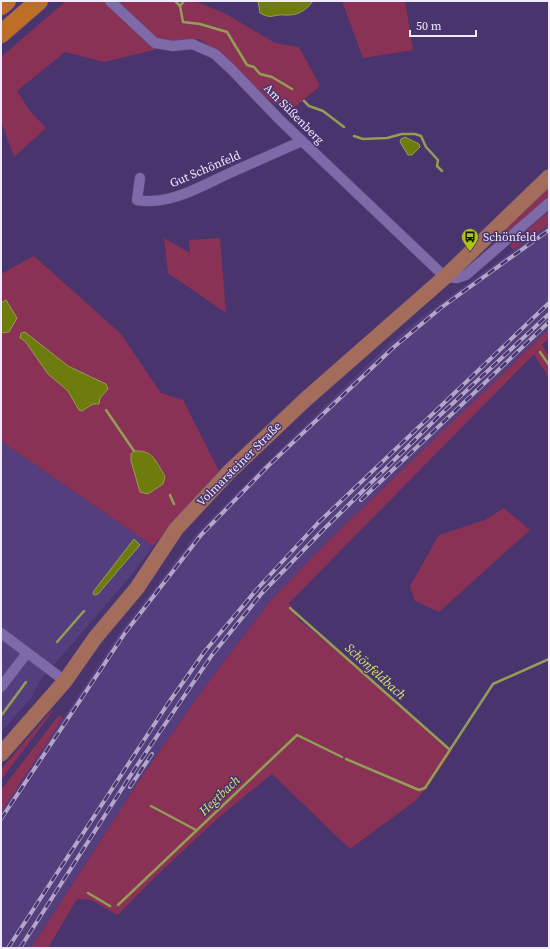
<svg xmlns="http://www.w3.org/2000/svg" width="550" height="949" font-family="'Source Serif 4',serif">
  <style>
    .built { fill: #553e7e }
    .green { fill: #893255 }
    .water { fill: #6d7c0c; stroke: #949d55 }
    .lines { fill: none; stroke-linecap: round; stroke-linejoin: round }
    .stream { stroke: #949d55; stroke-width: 2.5 }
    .minor-casing { stroke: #624f7e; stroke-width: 11 }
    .primary-casing { stroke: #624f7e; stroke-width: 16 }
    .motorway-casing { stroke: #624f7e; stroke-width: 19 }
    .minor { stroke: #7e6aa8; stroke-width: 10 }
    .primary { stroke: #a46d5b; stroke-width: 15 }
    .motorway { stroke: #bd6f28; stroke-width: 18 }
    .rail-casing { stroke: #b2a7c9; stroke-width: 4 }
    .rail { stroke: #49346e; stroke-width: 2.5; stroke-dasharray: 8; stroke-linecap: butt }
    .labels { text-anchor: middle; stroke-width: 3; stroke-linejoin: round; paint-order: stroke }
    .street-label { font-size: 12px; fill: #efeaff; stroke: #49346e }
    .poi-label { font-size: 12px; fill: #efeaff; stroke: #49346e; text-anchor: start }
    .water-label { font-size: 13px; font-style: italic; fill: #d2e969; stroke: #49346e }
  </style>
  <rect width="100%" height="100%" fill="#49346e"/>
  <path class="built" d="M549,224V329L332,537L271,600L204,688L143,775L31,948H1V812L121,631L197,533L266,463L390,343L423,316Z
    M1,441L153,546L129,578L39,682L32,697L1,732Z"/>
  <path class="green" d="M66,1H195L226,14L275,43L299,47L320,86L288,113L260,93L217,51L199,39L171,44L154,50L104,62L65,52L17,91L30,111L46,128L14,157L1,121V57Z
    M342,1H405L413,50L363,58Z
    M549,186V196L505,235L501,232Z
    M549,211V224L513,250L510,245Z
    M164,238L190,253L189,240L220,238L226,313L168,273Z
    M34,256L121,334L161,393L183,400L219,471L153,546L1,441V274Z
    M549,329V338L542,345L549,356V378L534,354L289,603L298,619L349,660L452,751L426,789L415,801L350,849L272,774L218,818L151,881L118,915L91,900L77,899L48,948H31L143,775L204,688L271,600L332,537Z
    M504,508L530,530L439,612L415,601L410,586L439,535L485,520Z
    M52,710L53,711L1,780V769Z
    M59,715L63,718L1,812V790Z"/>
  <path class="water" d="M258,1H313C305,12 296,16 284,15C273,14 272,20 260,13Z
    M405,137L419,144L420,147L412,155H408L400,142L401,139Z
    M6,300L17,318L9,332L1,333V303Z
    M25,332L68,366L106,384L108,389L100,398L99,404H93L82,411L79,410L68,391L48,374L25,341L20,338L21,333Z
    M134,451C154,450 155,461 165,476L163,484L148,494L140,492L131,461V454Z
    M134,539L140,545L98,594L94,595L93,592Z"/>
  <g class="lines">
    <path class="stream" d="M175,1L180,6L183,22L200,24L227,32L247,65L254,67L260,74L272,77L292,89
      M180,6L184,1
      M304,101L309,106L323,111L344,127
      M354,136L363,139L387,138L402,134H415L421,136L426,147L438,160L437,166L442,171
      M540,352L549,365
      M106,410L134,451
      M170,495L174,504
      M290,608L449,749
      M57,642L84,611
      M1,716L26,682
      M346,759L419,790L425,788L493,684L549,659
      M151,806L196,830
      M88,893L110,906
      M118,905L297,735L342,757"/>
    <defs>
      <path id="minor" d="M110,1L155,43L173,46L192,44L215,54L232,70L280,120L445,277L457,278L466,275L549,203
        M140,178L137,200C170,206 203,185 232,172C255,162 279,151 302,141
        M1,633L65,681
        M1,687L27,653"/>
      <path id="primary" d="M1,754L65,681L95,638L137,588L176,529L229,472L306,399L445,277L549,177"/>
      <path id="motorway" d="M1,6L7,1
        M1,34L39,1"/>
    </defs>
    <use href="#minor" class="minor-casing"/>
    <use href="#primary" class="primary-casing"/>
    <use href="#motorway" class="motorway-casing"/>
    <use href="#minor" class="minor"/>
    <use href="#primary" class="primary"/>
    <use href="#motorway" class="motorway"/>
    <defs>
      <path id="rail" d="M361,500L549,322
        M130,787L152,754
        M1,819L125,633L201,535L268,466L394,347L442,307L549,230
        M8,948L167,705L205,651L258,588L318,523L549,303
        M20,948L134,770L212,655L262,593L324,529L437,418L549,314"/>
    </defs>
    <use href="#rail" class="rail-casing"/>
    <use href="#rail" class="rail"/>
  </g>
  <defs>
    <symbol id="bus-pin" viewBox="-11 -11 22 30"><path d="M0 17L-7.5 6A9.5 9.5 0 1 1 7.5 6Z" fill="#adc60d" stroke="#49346e"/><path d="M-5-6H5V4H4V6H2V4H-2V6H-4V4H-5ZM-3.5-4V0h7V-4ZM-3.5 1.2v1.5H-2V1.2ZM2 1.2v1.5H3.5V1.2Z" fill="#111"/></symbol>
  </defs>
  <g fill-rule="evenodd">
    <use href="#bus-pin" x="460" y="227" width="20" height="27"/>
  </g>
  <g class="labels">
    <g class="street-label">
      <text transform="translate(294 114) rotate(45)" y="4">Am Süßenberg</text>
      <text transform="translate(205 169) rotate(-23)" y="4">Gut Schönfeld</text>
      <text transform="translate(239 464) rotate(-45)" y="4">Volmarsteiner Straße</text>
    </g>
    <g class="poi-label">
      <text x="483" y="241">Schönfeld</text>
    </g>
    <g class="water-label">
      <text transform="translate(376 671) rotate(42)" y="5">Schönfeldbach</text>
      <text transform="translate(219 795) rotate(-44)" y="5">Hegtbach</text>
    </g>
  </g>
  <rect width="550" height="949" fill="none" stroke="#efeaff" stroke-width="4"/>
  <path d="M410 30v6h66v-6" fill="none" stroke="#efeaff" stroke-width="2"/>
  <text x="416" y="30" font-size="12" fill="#efeaff" stroke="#49346e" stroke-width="3" paint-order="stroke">50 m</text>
</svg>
